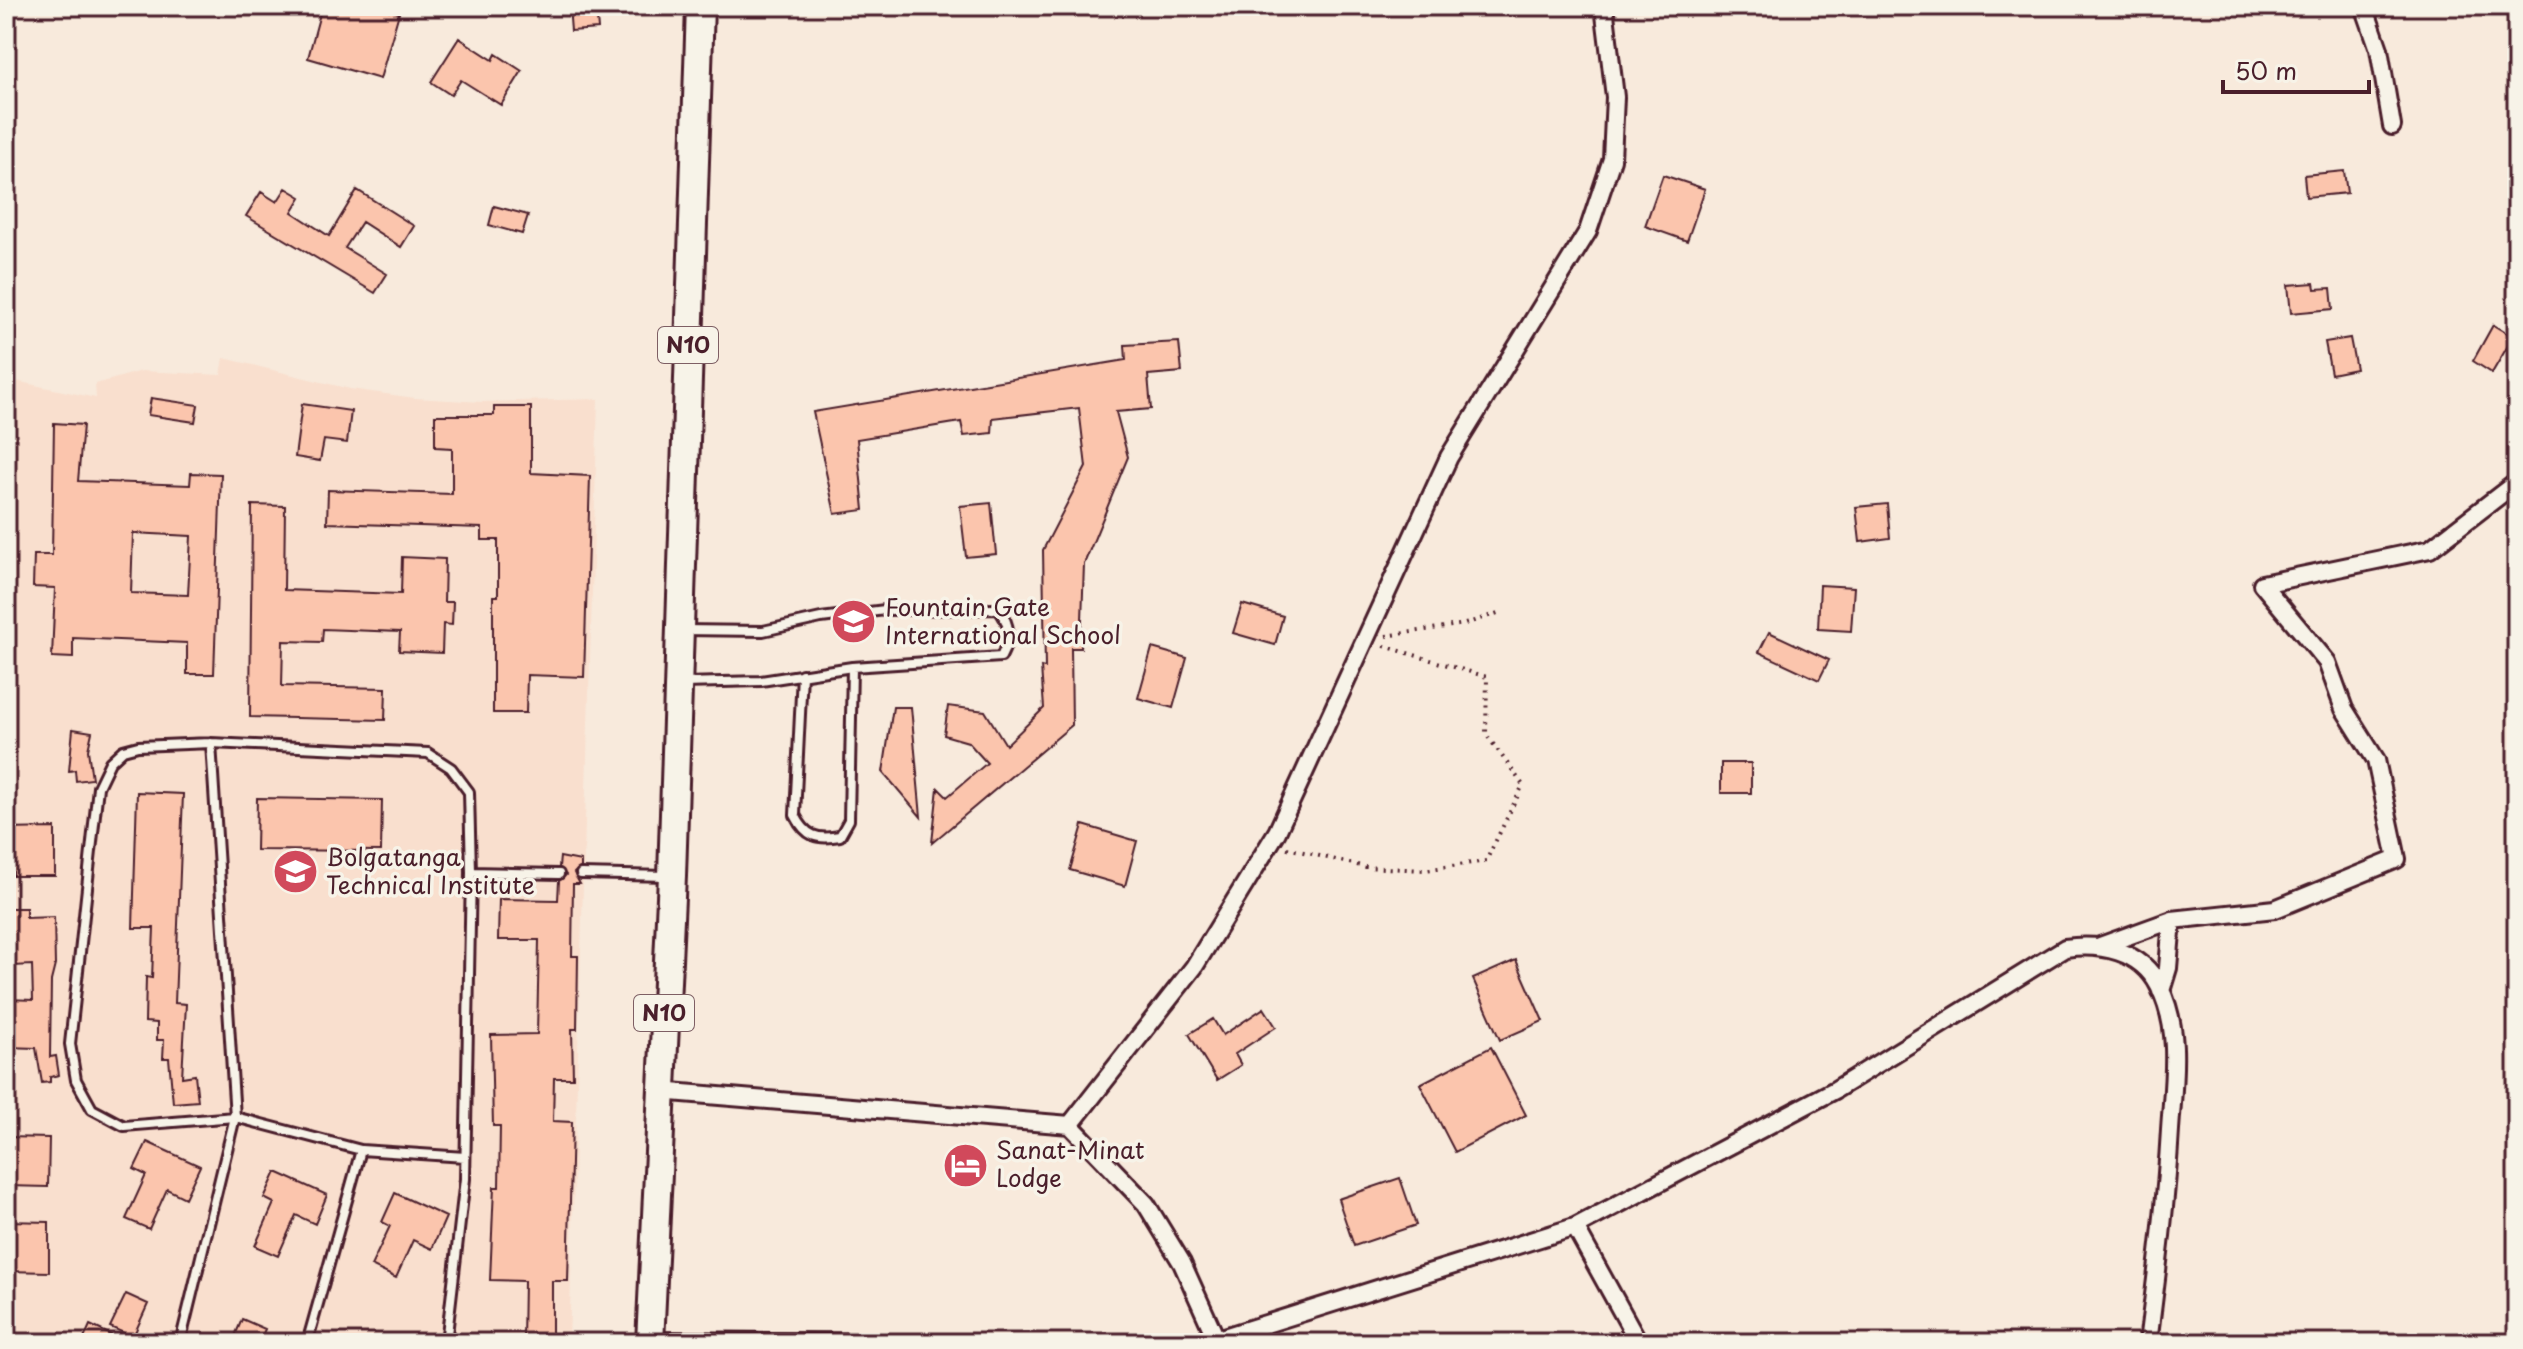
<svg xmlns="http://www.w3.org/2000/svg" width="2523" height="1349" font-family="'Playpen Sans',sans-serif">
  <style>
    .built { fill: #f9dfce }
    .building { fill: #fbc5ad; stroke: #4a1f2b; stroke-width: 2; fill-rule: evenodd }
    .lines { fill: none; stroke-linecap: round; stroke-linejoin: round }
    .service-casing { stroke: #4a1f2b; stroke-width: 14 }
    .minor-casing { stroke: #4a1f2b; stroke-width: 22 }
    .trunk-casing { stroke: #4a1f2b; stroke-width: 32 }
    .path { stroke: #4a1f2b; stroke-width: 4; stroke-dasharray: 2 6; stroke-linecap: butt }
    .service { stroke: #f7f3e8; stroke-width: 8 }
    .minor { stroke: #f7f3e8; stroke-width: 16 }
    .trunk { stroke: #f7f3e8; stroke-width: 26 }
    .labels { text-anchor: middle; stroke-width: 7; stroke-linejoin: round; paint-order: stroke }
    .shield { fill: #f7f3e8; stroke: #7e5f64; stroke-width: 2 }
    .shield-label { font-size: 22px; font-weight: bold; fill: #4a1f2b }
    .poi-label { font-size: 24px; fill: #4a1f2b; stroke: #f7f3e8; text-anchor: start }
  </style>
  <rect width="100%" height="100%" fill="#f8eadc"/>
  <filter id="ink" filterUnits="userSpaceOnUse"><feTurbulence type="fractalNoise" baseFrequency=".0125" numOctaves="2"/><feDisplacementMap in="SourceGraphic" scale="16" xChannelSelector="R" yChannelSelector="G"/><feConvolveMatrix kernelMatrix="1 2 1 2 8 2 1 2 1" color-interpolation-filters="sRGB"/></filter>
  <g filter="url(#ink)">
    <path class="built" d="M224,358L350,389L415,398L482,402L598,399L569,1343H6V379L96,398L95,384L142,371L221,375Z"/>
    <path class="building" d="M322,6H374L399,13L380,79L308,58Z
      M569,6H596L598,29L571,31Z
      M459,38L493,60L496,54L522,71L501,105L461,80L451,95L431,82Z
      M2344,171L2347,193L2306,197L2304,175Z
      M1663,175L1705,189L1687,241L1645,226Z
      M286,188L301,197L292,212L329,236L357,190L414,226L401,247L362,222L345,248L387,274L375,293L246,216L261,192L277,202Z
      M494,206L528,215L522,234L489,225Z
      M2314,283L2315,289L2331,288L2333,309L2291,313L2288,285Z
      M2493,325L2513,337L2492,373L2473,361Z
      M2350,338L2356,369L2331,374L2325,342Z
      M1179,342L1182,372L1148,375L1151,409L1116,412L1128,457L1084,564L1081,648H1071L1072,725L932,843L938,788L947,797L987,763L968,742L944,735L948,706L985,711L1006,745L1044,708L1041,667L1045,668L1043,550L1086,467L1079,408L993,418L992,433L964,436L961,422L857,439L864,510L835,514L813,412L1126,360L1125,345Z
      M151,398L198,405L195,422L148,415Z
      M302,404L351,411L347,443L324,440L320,461L295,457Z
      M494,407H531V473L590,476L584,677L527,675L526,713H493V596H498V540H482V528L327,523L328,490L452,494V448L435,447V415H494Z
      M54,423L83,425L78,481L190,485L191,473L221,474L214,674H187V643L73,638V658L52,657L55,588L33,587L34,555H52ZM133,533L191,536L188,595L131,593Z
      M991,503L996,554L966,557L960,506Z
      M1887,504L1890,538L1860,542L1856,507Z
      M252,505L285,506L284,590L401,594L402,557L445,559L444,602H453L452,625L443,624L442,653L399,651L400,632L323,629L322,642L283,641L282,686L386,688L385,720L250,717Z
      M1820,585L1854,587L1851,631L1818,629Z
      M1242,604L1283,616L1275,645L1233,633Z
      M1769,632L1829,660L1819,680L1759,652Z
      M1152,648L1187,658L1173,708L1138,698Z
      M893,707H911L921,817L883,772Z
      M73,729L92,732L88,750L92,779L76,781L75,770L69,771Z
      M1721,763H1751V793H1721Z
      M137,792L183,794L175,1003L186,1004L182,1077L195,1075L198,1101L173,1103L169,1058H163L164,1040H157V1023L145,1022L146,977L152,978L154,928H133Z
      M257,798L382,800L381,851L256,850Z
      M1083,825L1137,841L1125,886L1070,870Z
      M55,828V876H13V845H6V829Z
      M560,857L581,861V867L574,873L580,884H573L572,956H578L577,1029H572L573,1078H554L553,1121L572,1122L568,1281H552V1343H523L524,1281L490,1280L494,1187H499L500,1126H493L491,1035L537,1034L539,940H498L499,899L558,900L559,881L566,875L559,867Z
      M6,908H26V918L54,917L55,965L51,981L50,1057L56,1056L59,1075L50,1077V1082L42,1083L36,1048L6,1047L7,999L33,1000L32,965L13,966L12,942H6Z
      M1516,960L1543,1021L1500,1040L1473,979Z
      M1264,1008L1276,1027L1235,1054L1241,1065L1217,1080L1189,1034L1213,1019L1223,1035Z
      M1491,1047L1526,1115L1455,1152L1420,1084Z
      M7,1137L49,1138L48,1187L7,1186Z
      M147,1142L200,1166L185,1198L167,1189L149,1229L126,1219L146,1175L134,1169Z
      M276,1172L327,1195L315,1224L296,1215L278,1256L255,1246L274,1203L264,1198Z
      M1400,1178L1416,1225L1354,1246L1338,1199Z
      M395,1193L446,1217L432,1249L413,1240L396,1278L371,1266L390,1226L382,1222Z
      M6,1221L49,1222V1272L6,1271Z
      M126,1294L148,1304L133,1337L110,1327Z
      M242,1319L265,1329L259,1343H232Z
      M90,1325L128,1343H82Z"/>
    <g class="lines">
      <defs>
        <path id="service" d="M682,630L763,631L821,618L885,610L998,609C1012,625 1010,639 1001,657L852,667L761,681L683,683
          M802,674L795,815C806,837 817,840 840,836L849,820L852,667
          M471,872L559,874
          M581,874L667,876
          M180,1343L235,1117L211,743
          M307,1343L361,1150
          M446,1343L465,1179L471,872L469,792L451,768L428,753L211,743L138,746L123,750L110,762L98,787L70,1044L76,1080L92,1109L124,1126L235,1117L361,1150L465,1157"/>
        <path id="minor" d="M2364,6L2379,49L2392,126
          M2100,946L2172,920L2275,909L2397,859L2376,760L2344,709L2327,662L2262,584L2430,549L2517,482
          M2161,991L2168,968L2172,920
          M659,1091L1070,1125L1194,967L1277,832L1449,457L1588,231L1612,159L1615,97L1604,6
          M1070,1125L1146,1204L1182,1263L1218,1343
          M1575,1227L1639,1343
          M1218,1339L1575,1227L1835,1090L2065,948C2100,943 2141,950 2159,986C2182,1031 2173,1082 2170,1130C2166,1202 2157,1272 2148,1343
          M650,1341L882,1343"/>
        <path id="trunk" d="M650,1343L672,876L700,6"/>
      </defs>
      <use href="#service" class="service-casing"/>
      <use href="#minor" class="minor-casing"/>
      <use href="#trunk" class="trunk-casing"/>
      <path class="path" d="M1386,636L1465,624L1498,613
        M1287,848L1365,867L1425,870L1486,861L1523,785L1486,734L1487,677L1381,645"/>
      <use href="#service" class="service"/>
      <use href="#minor" class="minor"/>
      <use href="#trunk" class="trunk"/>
    </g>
  </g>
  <defs>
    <symbol id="school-disc" viewBox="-11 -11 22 22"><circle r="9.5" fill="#d1495b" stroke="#f7f3e8"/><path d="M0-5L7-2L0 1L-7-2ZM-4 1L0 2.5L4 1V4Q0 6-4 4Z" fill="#fff"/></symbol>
    <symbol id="hotel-disc" viewBox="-11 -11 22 22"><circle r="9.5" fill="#d1495b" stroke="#f7f3e8"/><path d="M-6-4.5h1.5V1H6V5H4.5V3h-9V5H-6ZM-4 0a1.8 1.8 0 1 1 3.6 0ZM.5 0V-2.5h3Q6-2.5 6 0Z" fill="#fff"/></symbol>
  </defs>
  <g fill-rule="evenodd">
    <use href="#school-disc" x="828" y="596" width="51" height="51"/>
    <use href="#school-disc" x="270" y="846" width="51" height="51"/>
    <use href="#hotel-disc" x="940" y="1140" width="51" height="51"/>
  </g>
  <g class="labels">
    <g class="shield">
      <rect x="658" y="327" width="60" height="36" rx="6"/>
      <rect x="634" y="995" width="60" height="36" rx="6"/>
    </g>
    <g class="shield-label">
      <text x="688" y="353">N10</text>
      <text x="664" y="1021">N10</text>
    </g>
    <g class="poi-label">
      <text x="885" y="616">Fountain Gate<tspan x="885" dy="28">International School</tspan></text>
      <text x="326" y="866">Bolgatanga<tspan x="326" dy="28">Technical Institute</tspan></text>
      <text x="996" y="1159">Sanat-Minat<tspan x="996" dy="28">Lodge</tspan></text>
    </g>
  </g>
  <rect width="2523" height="1349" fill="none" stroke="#f7f3e8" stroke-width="32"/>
  <rect x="16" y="16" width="2491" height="1317" fill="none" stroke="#4a1f2b" stroke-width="3" filter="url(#ink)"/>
  <path d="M2223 80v12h146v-12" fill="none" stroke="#4a1f2b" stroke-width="4"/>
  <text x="2235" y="80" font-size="24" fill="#4a1f2b" stroke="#f7f3e8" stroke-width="6" paint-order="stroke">50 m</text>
</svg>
